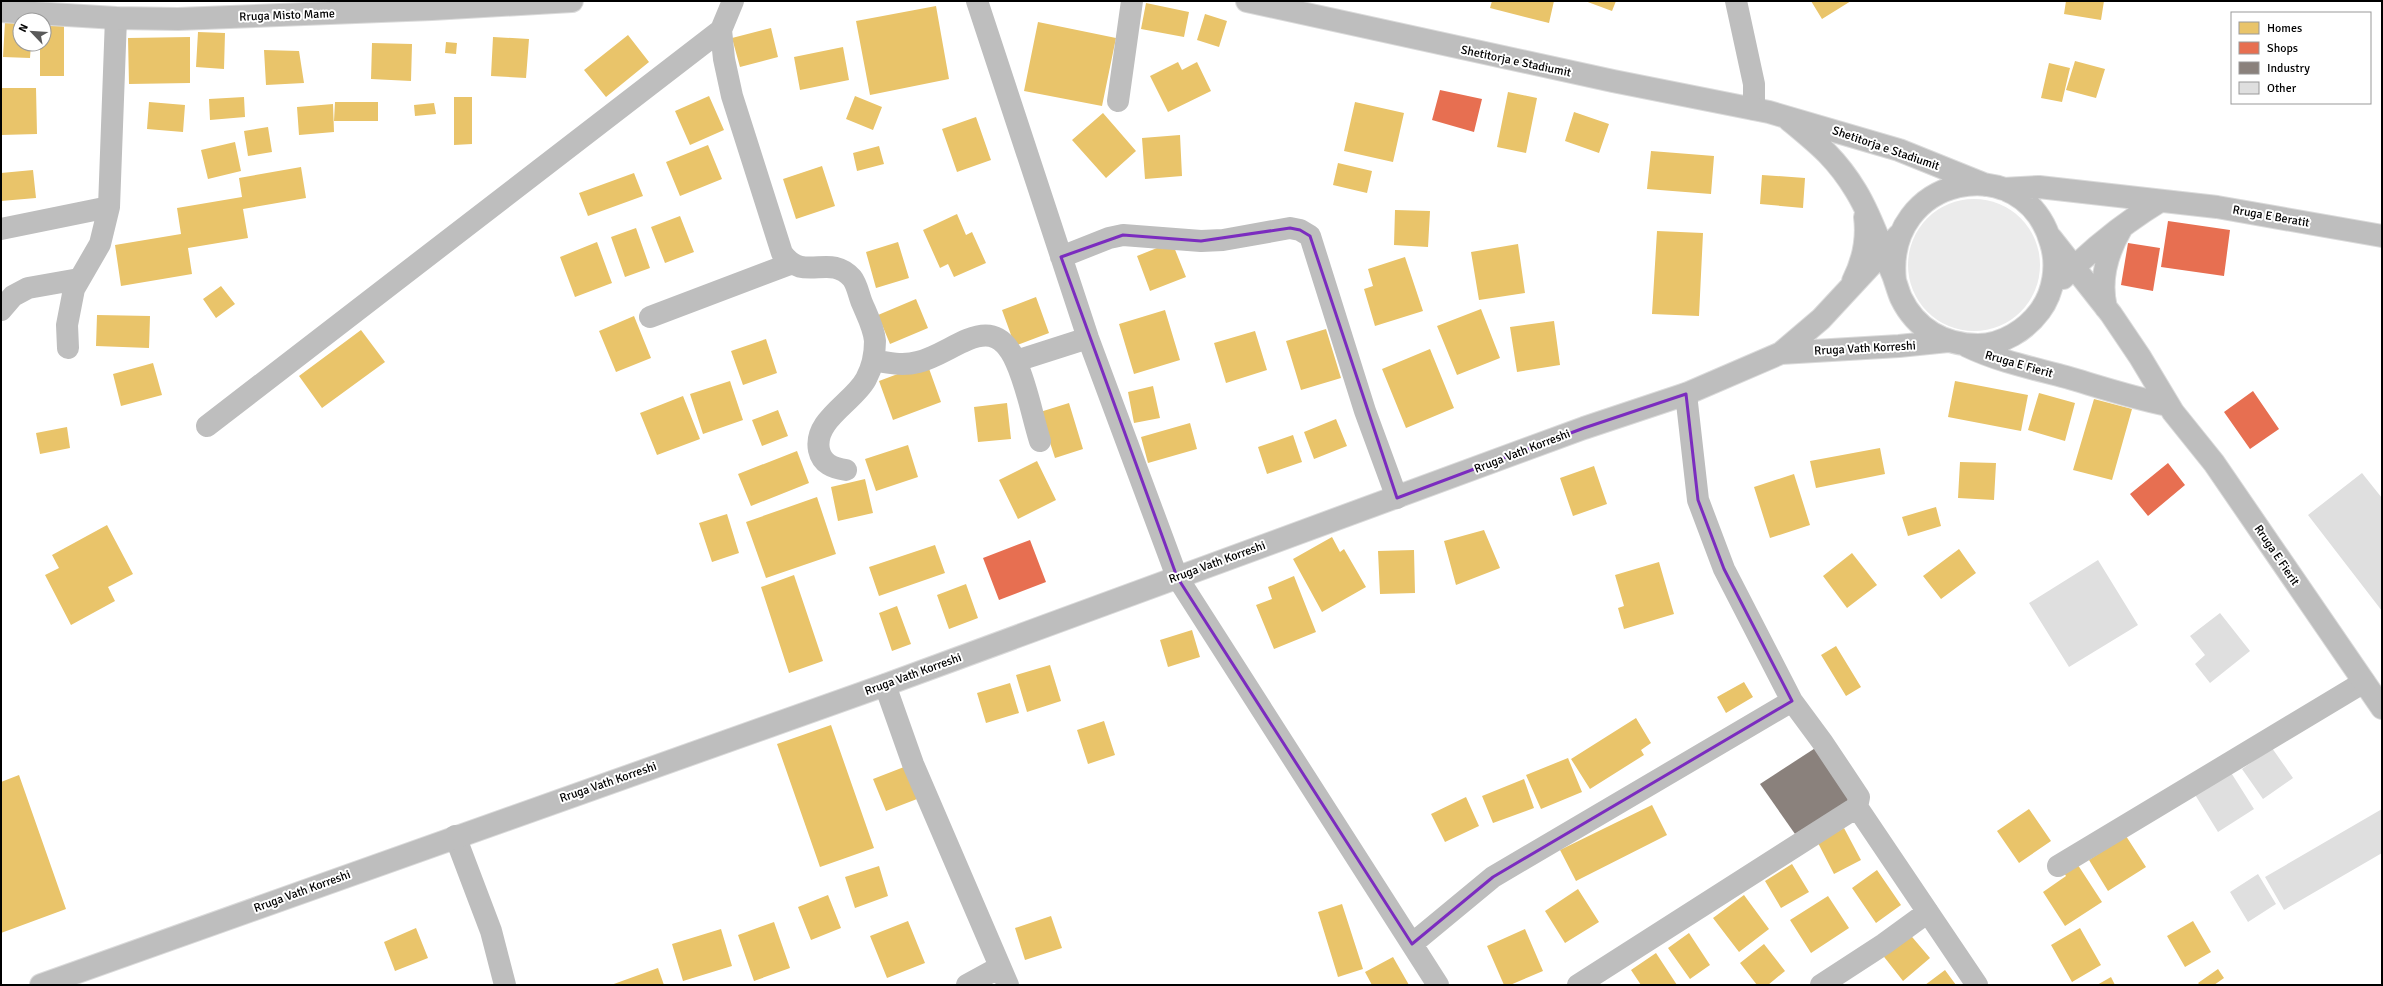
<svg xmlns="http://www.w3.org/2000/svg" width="2383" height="986" font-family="Signika,sans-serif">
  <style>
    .green { fill: #ebebeb }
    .homes { fill: #e9c46a }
    .shops { fill: #e76f51 }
    .industry { fill: #8a817c }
    .building { fill: #dfdfdf }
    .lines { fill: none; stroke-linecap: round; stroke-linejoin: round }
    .major-casing { stroke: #dbdbdb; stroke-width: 24 }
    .minor { stroke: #bebebe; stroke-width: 22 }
    .major { stroke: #bebebe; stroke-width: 22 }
    .marked { fill: none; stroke: #7b2cbf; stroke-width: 3; stroke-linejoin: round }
    .labels { text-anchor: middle; stroke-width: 4; stroke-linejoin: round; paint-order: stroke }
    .street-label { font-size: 12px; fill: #000; stroke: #fff }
  </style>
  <rect width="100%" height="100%" fill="#fff"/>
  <path class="green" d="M1908 265a66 66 0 1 1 132 0a66 66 0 1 1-132 0Z"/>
  <path class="homes" d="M1492,1H1554L1549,23L1490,8Z
    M1585,1H1616L1612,11Z
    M1811,1H1851L1822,19Z
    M2066,1H2104L2101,20L2064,14Z
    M1146,3L1189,12L1184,37L1141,29Z
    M936,6L949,79L870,95L856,21Z
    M1205,14L1227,21L1219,47L1197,40Z
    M64,18V76H40V44H44V20Z
    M5,22L20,23V44H31L30,58L3,57Z
    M1038,22L1116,38L1102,106L1024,91Z
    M771,28L778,57L740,67L732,38Z
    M198,32L225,33L224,69L196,67Z
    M628,35L649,62L606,97L584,70Z
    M190,37V83L129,84L128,38Z
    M493,37L529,39L526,78L491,76Z
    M446,42L457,43L456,54L445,53Z
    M372,43L412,44L411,81L371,79Z
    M843,47L849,80L800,90L794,57Z
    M264,50L299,51L304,83L266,85Z
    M2075,61L2105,69L2096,98L2066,90Z
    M1178,62L1182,70L1197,62L1211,91L1168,112L1150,76Z
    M2049,63L2070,68L2062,102L2041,98Z
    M1,88H36L37,134L1,135Z
    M1508,92L1537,98L1526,153L1497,147Z
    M709,96L724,130L690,145L675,111Z
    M855,96L882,107L873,130L846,119Z
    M244,97L245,117L210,120L209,99Z
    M454,97H472V144L454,145Z
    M149,102L185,105L183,132L147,129Z
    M335,102H378V121H334Z
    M1355,102L1404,113L1393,162L1344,151Z
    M434,103L436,114L415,116L414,105Z
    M333,104L334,132L299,135L297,107Z
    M1574,112L1609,124L1599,153L1565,141Z
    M1103,113L1136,151L1106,178L1072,140Z
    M976,117L991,160L957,172L942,129Z
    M268,127L272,152L248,156L244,131Z
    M1180,135L1182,176L1145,179L1142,138Z
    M235,142L241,171L208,179L201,150Z
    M708,145L722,179L680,196L666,162Z
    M879,146L884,164L857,171L853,153Z
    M1651,151L1714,156L1711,194L1647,189Z
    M1338,163L1372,171L1367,193L1333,185Z
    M822,166L835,206L796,219L783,179Z
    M301,167L306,198L243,209L248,238L188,248L192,274L121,286L115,245L181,234L177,208L242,197L239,178Z
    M33,170L36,198L1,201V173Z
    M634,173L643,196L588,216L579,193Z
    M1762,175L1805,178L1803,208L1760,204Z
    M1395,210L1430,211L1428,247L1394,245Z
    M957,214L966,235L972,232L986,263L954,277L948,264L940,268L923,230Z
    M680,216L694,252L665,263L651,227Z
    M636,228L650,268L625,277L611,237Z
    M1657,231L1703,233L1699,316L1652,314Z
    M597,242L612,283L575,297L560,257Z
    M898,242L909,278L876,288L866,252Z
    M1172,242L1186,277L1150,291L1137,256Z
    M1518,244L1525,293L1479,300L1471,252Z
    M1405,257L1423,311L1375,326L1364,289L1373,286L1368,269Z
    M221,286L235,304L216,318L203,299Z
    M1036,297L1049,333L1015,346L1002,310Z
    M916,299L928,328L890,344L878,315Z
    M1481,309L1500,358L1457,375L1437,326Z
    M1165,310L1180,360L1134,374L1119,324Z
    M97,315L150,316L149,348L96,346Z
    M634,316L651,358L616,372L599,331Z
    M1554,321L1560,365L1517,372L1510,327Z
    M1326,329L1341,378L1301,390L1286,341Z
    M361,330L385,362L322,408L299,376Z
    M1255,331L1267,370L1226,383L1214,343Z
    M766,339L777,373L743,385L731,351Z
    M1430,349L1454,408L1406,428L1382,369Z
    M153,363L162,395L121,406L113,374Z
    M927,363L941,402L893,420L879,381Z
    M730,381L743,420L703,434L690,394Z
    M1955,381L2028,395L2021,431L1948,417Z
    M1153,386L1160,418L1134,423L1128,392Z
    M2039,393L2075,403L2065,441L2028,430Z
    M683,396L700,439L657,455L640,413Z
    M2094,399L2132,409L2112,480L2073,470Z
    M1007,403L1011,439L978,442L974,407Z
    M1069,403L1083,449L1055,458L1040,412Z
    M778,410L788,436L762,446L752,420Z
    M1336,419L1347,446L1314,459L1304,432Z
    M1190,423L1197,449L1148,463L1141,437Z
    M67,427L70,448L40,454L36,433Z
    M1293,435L1302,462L1267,474L1258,447Z
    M908,445L918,477L876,491L865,459Z
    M1880,448L1885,474L1816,488L1810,461Z
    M797,451L809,483L751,506L738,474Z
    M1037,461L1056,500L1018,519L999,480Z
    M1960,462L1996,463L1994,500L1958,498Z
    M1594,466L1607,504L1573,516L1560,478Z
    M1794,474L1810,525L1770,538L1754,487Z
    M865,479L873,513L838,521L831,487Z
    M817,497L836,554L766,578L746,522Z
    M1936,507L1941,526L1908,536L1902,517Z
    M727,514L739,553L712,562L699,523Z
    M107,525L133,574L108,587L115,601L71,625L45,575L59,568L52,555Z
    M1484,530L1500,568L1456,585L1444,541Z
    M1332,537L1340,552L1344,549L1366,587L1322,612L1293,559Z
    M935,545L945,573L879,596L869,567Z
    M1959,549L1976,573L1941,599L1923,576Z
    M1414,550L1415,593L1380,594L1378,551Z
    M1852,553L1877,585L1847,608L1823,576Z
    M1659,562L1674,614L1624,629L1618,608L1624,606L1615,575Z
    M794,575L823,661L789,673L761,587Z
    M1294,576L1316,632L1274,649L1256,605L1272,599L1268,587Z
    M966,584L978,618L949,629L937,595Z
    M897,606L911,644L892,651L879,613Z
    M1192,630L1200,657L1168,667L1160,640Z
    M1836,646L1861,687L1846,696L1821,655Z
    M1050,665L1061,701L1027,712L1016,675Z
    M1744,682L1753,697L1726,713L1717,697Z
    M1010,683L1019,713L986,723L977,693Z
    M1636,718L1651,743L1641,750L1644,755L1590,789L1571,759Z
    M1104,721L1115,755L1088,764L1077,730Z
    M831,725L874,848L820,867L777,744Z
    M1568,758L1582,792L1541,809L1526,775Z
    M904,767L917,799L886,811L873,779Z
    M19,775L66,909L1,933V782Z
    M1524,779L1534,808L1493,823L1482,796Z
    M1466,797L1479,826L1445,842L1431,814Z
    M1652,805L1667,835L1576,881L1560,850Z
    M2029,809L2051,841L2019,863L1997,831Z
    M1844,828L1861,860L1834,874L1818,843Z
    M2126,836L2146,867L2108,891L2089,860Z
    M2074,859L2102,902L2065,926L2043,892L2066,876L2061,868Z
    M1792,864L1809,892L1781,908L1765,881Z
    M879,866L888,896L855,908L845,877Z
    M1877,870L1901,905L1876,923L1852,888Z
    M1578,889L1599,922L1565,943L1545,911Z
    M828,895L841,928L811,940L798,907Z
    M1744,895L1769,929L1739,952L1713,918Z
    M1828,896L1849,928L1811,953L1790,920Z
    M1342,904L1363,969L1338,977L1318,912Z
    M1051,916L1062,948L1025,960L1015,928Z
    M908,921L925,963L887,978L870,936Z
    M2193,921L2211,952L2185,967L2167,936Z
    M774,922L790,968L754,981L738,935Z
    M416,928L428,958L395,971L384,942Z
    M2080,928L2101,965L2072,982L2051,945Z
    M721,929L732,966L683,981L672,944Z
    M1525,929L1543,971L1510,985H1504L1487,946Z
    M1907,931L1930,958L1903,981L1881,953Z
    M1689,933L1710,965L1690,979L1668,948Z
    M1764,944L1785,971L1768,985H1757L1740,963Z
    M1656,953L1677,985H1641L1631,970Z
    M1393,957L1409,985H1372L1365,972Z
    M658,968L664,985H611Z
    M2218,969L2224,978L2214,985H2200L2198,983Z
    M1945,970L1956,985H1925Z
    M2111,977L2115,985H2097Z"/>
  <path class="shops" d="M1440,90L1482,99L1474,132L1432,120Z
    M2168,221L2230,230L2224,276L2161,267Z
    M2128,243L2160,248L2153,291L2121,285Z
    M2253,391L2279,429L2250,449L2224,412Z
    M2168,463L2185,485L2148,516L2130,494Z
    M1030,540L1046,582L999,600L983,558Z"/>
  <path class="industry" d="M1823,743L1857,796L1795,834L1760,784Z"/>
  <path class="building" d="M2362,473L2382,498V611L2308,515Z
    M2098,560L2138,625L2069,667L2029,603Z
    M2220,613L2250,651L2210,683L2195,664L2205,655L2190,636Z
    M2272,748L2293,778L2263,799L2242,769Z
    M2230,771L2254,809L2218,832L2194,793Z
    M2382,809V853L2284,910L2265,877Z
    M2258,874L2276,904L2248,922L2230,892Z"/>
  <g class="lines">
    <defs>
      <path id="major" d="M1247,1L1613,81L1769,112L1899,150L1986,185
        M1,11L116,18L178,19L432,9L572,1
        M1789,120C1818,144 1836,158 1856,191C1872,217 1881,247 1893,275C1896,283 1898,291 1901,298C1916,329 1944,345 1978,345C2002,345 2026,330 2040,311C2054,292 2058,265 2051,243C2024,147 1883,175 1895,281
        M2003,189L2039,187L2217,207L2382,236
        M2051,238L2111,314L2140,357L2173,412L2214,463L2382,708
        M2063,278C2093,248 2124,223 2160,201
        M1853,281C1863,261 1868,240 1865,217
        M2106,308C2099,279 2107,253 2121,229
        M1967,346C1998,361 2032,368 2066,377C2100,387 2133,398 2168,405
        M1781,353L1899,346L1948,341
        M41,985L885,685L1584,428L1686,394L1781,353L1821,319L1899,235"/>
    </defs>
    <use href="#major" class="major-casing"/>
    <path class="minor" d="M733,1L721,30L724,59L732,96L782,253C804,284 829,252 852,278C857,284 859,296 862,303C867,315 874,328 875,341C875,353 872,368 866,379C854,402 813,420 819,450C822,464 833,468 846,470
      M977,1L1088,338L1177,577L1438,985
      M1736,1L1754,84V109
      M1118,101L1132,1
      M1,229L109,207
      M1061,257L1109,238L1123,235L1201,241L1223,240L1290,228L1300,230L1310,236L1365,411L1397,498
      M1,310L13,296L28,288L79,279
      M650,317L790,264
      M68,348L67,325L74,289L100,244L109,207L116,18
      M873,360C888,363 903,366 918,362C955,353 992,307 1016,362C1027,386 1032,415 1040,441
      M1016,361L1088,338
      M1686,394L1698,500L1724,569L1792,701L1823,743L1859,797L1857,807L1977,985
      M207,426L721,30
      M885,685L913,764L1008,985
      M455,836L491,931L505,985
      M2058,866L2364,682
      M1412,944L1493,877L1792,701
      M967,985L1000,967
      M1578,985L1857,807
      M1821,985L1884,944L1928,912"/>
    <use href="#major" class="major"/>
  </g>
  <path class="marked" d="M1290,228L1300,230L1310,236L1397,498L1584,428L1686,394L1698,500L1724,569L1792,701L1493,877L1412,944L1177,577L1061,257L1123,235L1201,241Z"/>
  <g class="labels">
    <g class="street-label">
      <text transform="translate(287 15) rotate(-2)" y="4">Rruga Misto Mame</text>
      <text transform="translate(1516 61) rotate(12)" y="4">Shetitorja e Stadiumit</text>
      <text transform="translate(1886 148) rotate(19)" y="4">Shetitorja e Stadiumit</text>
      <text transform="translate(2271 216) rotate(10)" y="4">Rruga E Beratit</text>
      <text transform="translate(1865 348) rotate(-3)" y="4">Rruga Vath Korreshi</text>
      <text transform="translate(2019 364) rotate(16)" y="4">Rruga E Fierit</text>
      <text transform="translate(1522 451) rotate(-21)" y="4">Rruga Vath Korreshi</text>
      <text transform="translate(2277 555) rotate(56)" y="4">Rruga E Fierit</text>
      <text transform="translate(1217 562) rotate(-20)" y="4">Rruga Vath Korreshi</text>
      <text transform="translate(913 674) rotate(-20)" y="4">Rruga Vath Korreshi</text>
      <text transform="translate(608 782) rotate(-19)" y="4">Rruga Vath Korreshi</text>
      <text transform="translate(302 891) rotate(-20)" y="4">Rruga Vath Korreshi</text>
    </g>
  </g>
  <rect width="2383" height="986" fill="none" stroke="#000000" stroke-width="4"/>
  <rect x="2231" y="12" width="140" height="92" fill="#ffffff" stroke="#999999"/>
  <rect x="2239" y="22" width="20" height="12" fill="#e9c46a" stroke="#999999"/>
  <text x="2267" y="32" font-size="12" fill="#000000">Homes</text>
  <rect x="2239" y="42" width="20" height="12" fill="#e76f51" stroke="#999999"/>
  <text x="2267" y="52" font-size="12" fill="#000000">Shops</text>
  <rect x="2239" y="62" width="20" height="12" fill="#8a817c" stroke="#999999"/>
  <text x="2267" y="72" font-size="12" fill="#000000">Industry</text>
  <rect x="2239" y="82" width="20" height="12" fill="#dfdfdf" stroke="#999999"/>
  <text x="2267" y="92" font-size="12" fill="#000000">Other</text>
  <g transform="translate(32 32) rotate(295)"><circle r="19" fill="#ffffff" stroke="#999999"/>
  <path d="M0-3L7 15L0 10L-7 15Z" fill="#595959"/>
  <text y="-6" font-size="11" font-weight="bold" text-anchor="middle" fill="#000000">N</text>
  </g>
</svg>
